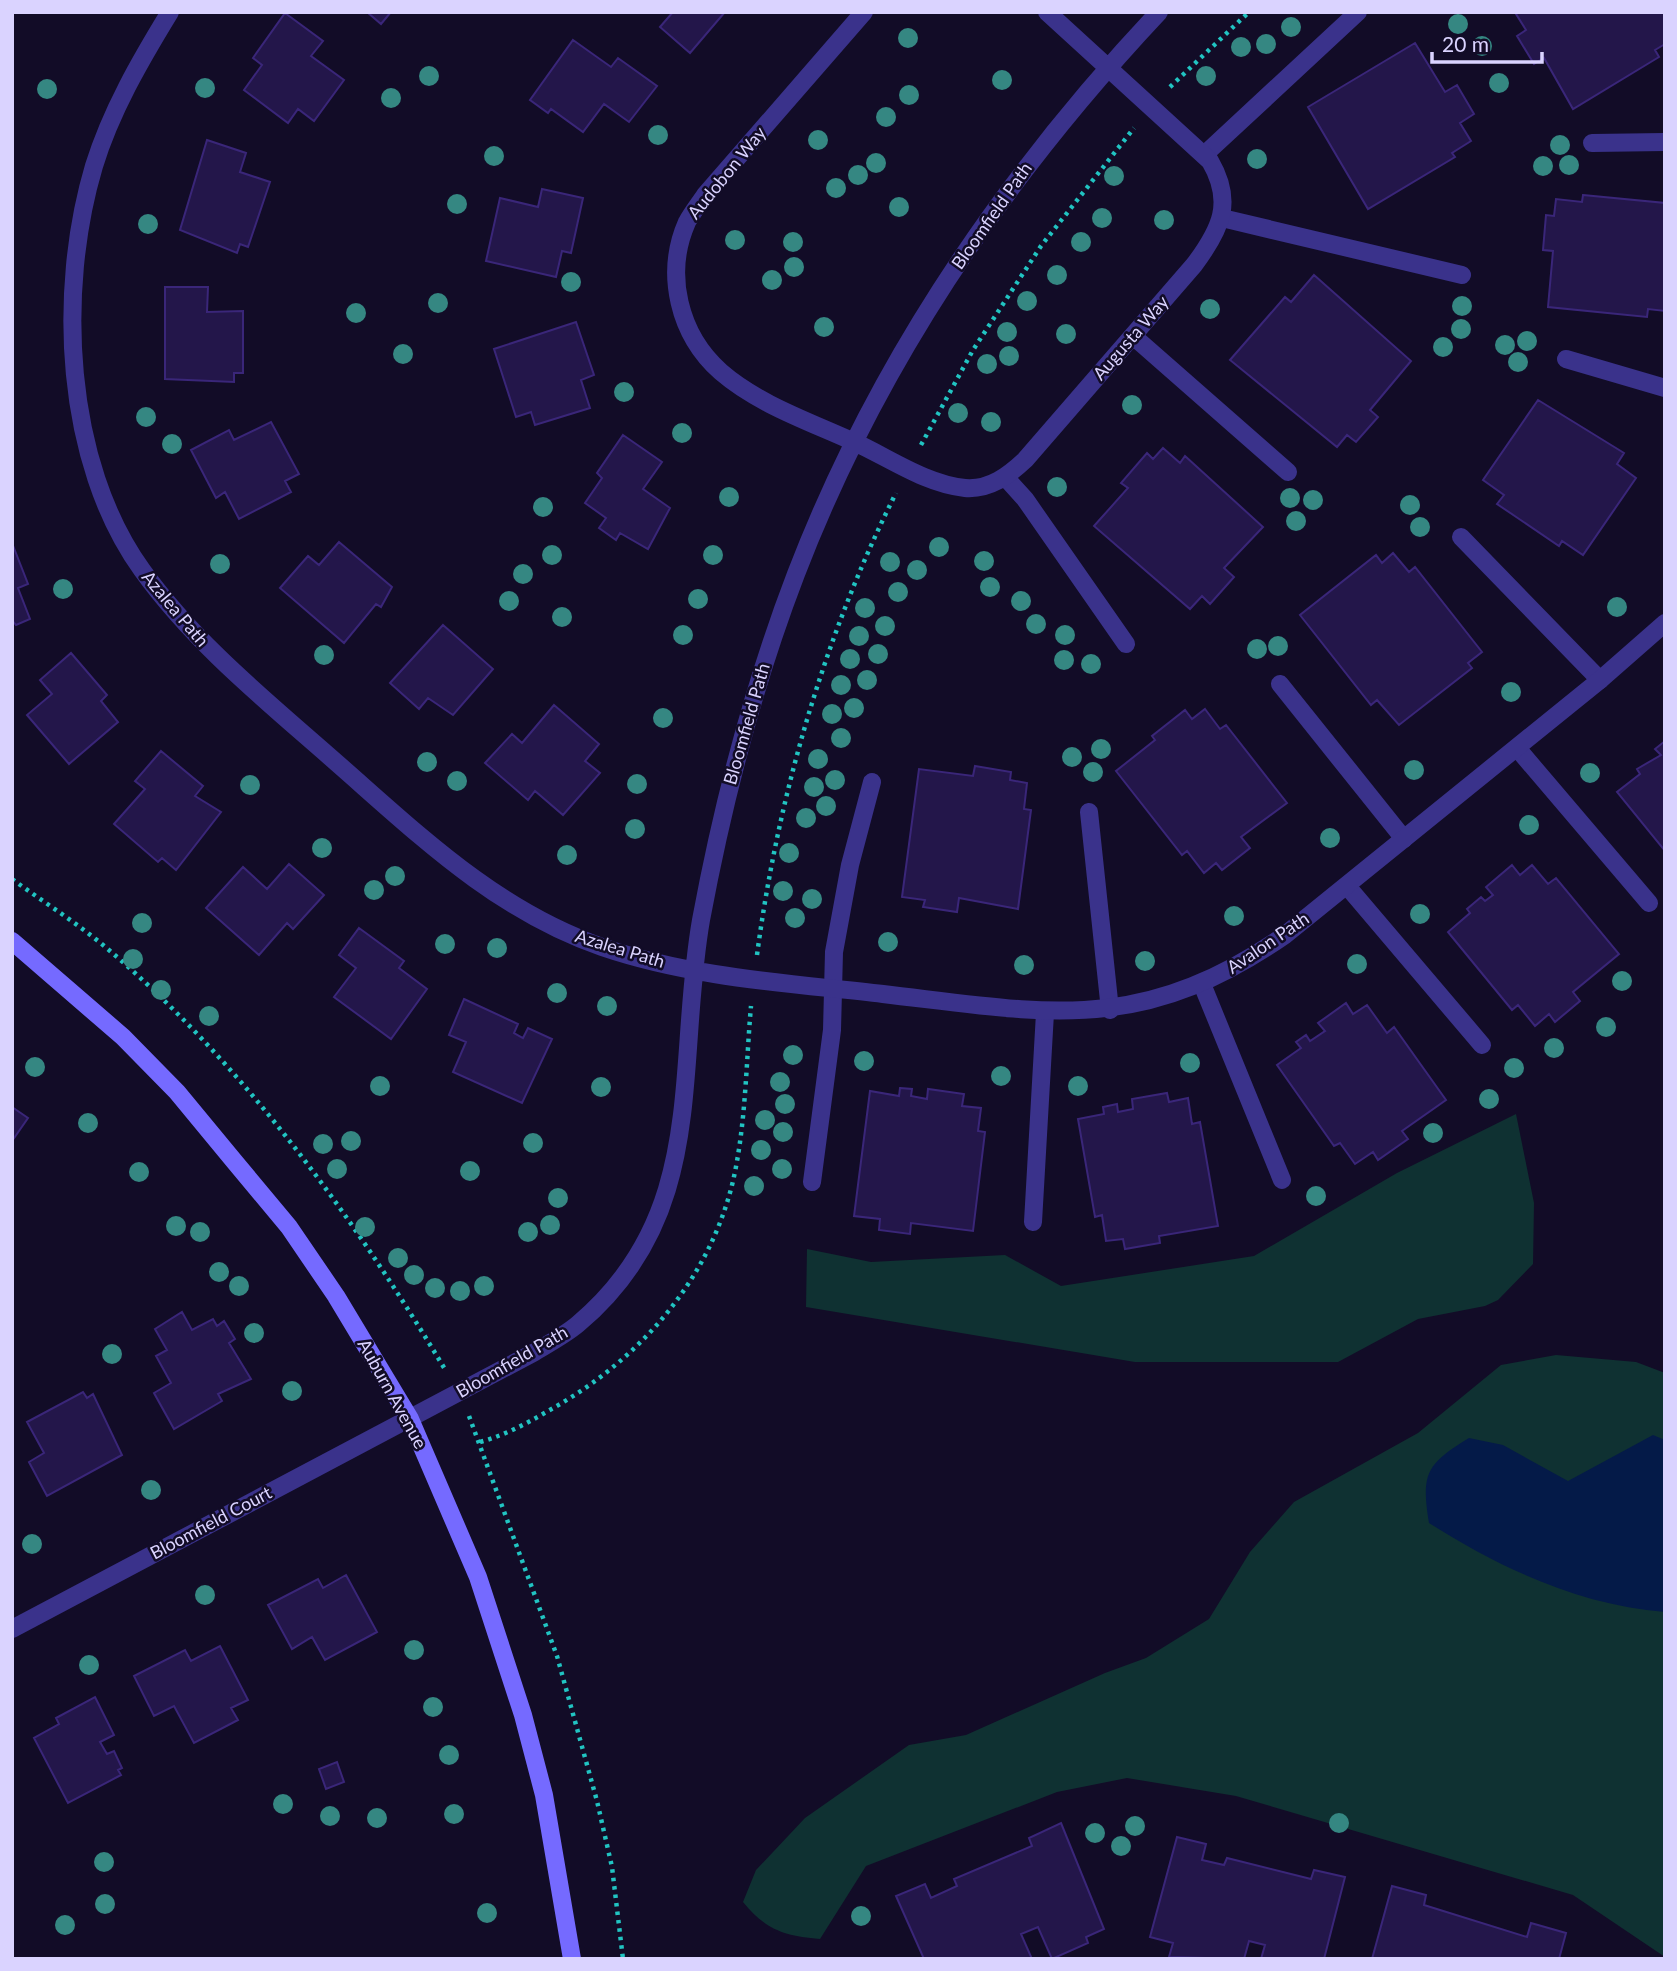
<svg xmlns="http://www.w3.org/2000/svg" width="1677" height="1971" font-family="Lato,sans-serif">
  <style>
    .green { fill: #0f3132 }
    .water { fill: #041a48 }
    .building { fill: #23164a; stroke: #3a2679; stroke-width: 2 }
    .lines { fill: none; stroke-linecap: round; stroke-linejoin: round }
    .path { stroke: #21c4c2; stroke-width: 4.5; stroke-dasharray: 3.5 5; stroke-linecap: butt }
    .lane { stroke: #3a328b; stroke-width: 18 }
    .street { stroke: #3a328b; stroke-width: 18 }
    .secondary { stroke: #756aff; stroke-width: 18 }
    .tree { fill: #358782 }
    .labels { text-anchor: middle; stroke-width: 5; stroke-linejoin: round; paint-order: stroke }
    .street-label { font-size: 18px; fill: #dad3ff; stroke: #120c27 }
  </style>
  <rect width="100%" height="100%" fill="#120c27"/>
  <path class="green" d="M1516,1114L1534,1203L1533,1264L1498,1300L1485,1306L1418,1319L1338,1362H1135L806,1307L807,1249L871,1262L1005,1255L1061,1286L1254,1256L1397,1173Z
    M1556,1355L1636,1362L1665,1373V1957L1573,1895L1236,1796L1127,1778L1057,1792L866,1866L820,1939C784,1936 766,1930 743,1902L756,1870L805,1818L909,1745L966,1735L1105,1673L1146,1658L1209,1619L1250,1552L1294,1502L1418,1433L1501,1365Z"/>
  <path class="water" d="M1653,1435L1665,1440V1612C1579,1605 1500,1568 1429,1523C1421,1474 1426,1464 1469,1438L1503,1445L1568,1481Z"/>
  <path class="building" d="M367,12H391L381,24Z
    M673,12H725L690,53L660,27Z
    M1519,12H1665V44L1655,50L1659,57L1573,109L1544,58L1534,64L1517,36L1526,30L1516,14Z
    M285,13L323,41L311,56L344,80L314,121L298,109L288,123L244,90L262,65L253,58Z
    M573,40L611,67L618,58L657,86L629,122L604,104L583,132L551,109L548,113L530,100Z
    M1415,43L1445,92L1457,85L1474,114L1460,123L1471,141L1452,153L1455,157L1368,209L1308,107Z
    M207,140L246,153L240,172L270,182L248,247L240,244L237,253L180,230Z
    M542,189L583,198L571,253L562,251L556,277L486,261L500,198L538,207Z
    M1583,195L1665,203V311L1648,309L1647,317L1548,307L1553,251L1543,250L1546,215L1554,216L1556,199L1582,202Z
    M1314,275L1411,361L1370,410L1378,417L1356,442L1347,435L1337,447L1230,360L1285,297L1291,302Z
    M165,287H208L207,312L243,311V373H234V382L165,379Z
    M576,322L594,375L581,380L590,408L535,425L531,412L516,417L494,349Z
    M1538,400L1624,453L1617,464L1636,478L1583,555L1562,541L1559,546L1497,504L1504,495L1483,480Z
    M271,422L299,474L285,481L291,492L239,519L225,492L216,498L191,450L229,430L234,440Z
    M623,435L662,462L643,489L670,508L648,549L620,533L616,540L599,528L606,518L585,503L602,478L597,473Z
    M1163,448L1180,463L1185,456L1263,527L1224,568L1234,577L1210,604L1202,596L1190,609L1094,526L1128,488L1121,483L1147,453L1153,459Z
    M339,542L392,587L381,607L376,604L344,643L280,588L308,556L319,565Z
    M12,543L28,584L18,588L30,619L16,625L12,620Z
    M1393,553L1409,572L1415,567L1482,652L1468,663L1472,668L1399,725L1377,700L1371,705L1300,615L1376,555L1382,563Z
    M443,625L493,669L453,715L428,698L419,709L390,683Z
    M71,653L107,695L101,701L118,722L69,764L27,715L52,694L40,680Z
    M554,705L599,744L585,761L600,773L563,815L535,791L528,800L485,763L512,734L522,743Z
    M1205,709L1220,729L1226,725L1287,803L1241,837L1250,848L1222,870L1216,863L1204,873L1187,851L1182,855L1116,771L1155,740L1152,736L1185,710L1192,719Z
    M1665,741V851L1617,792L1640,774L1637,769L1661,755L1655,749Z
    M161,751L203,786L195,796L221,812L176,870L162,858L158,862L114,824L145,789L135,781Z
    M975,766L1011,772L1010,780L1027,783L1024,809L1031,810L1018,909L959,898L957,912L923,907L925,900L902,897L919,769L973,776Z
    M289,864L324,895L293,929L287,923L259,955L206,908L243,867L267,889Z
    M1512,865L1520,875L1532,865L1548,884L1556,878L1619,954L1573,992L1580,1001L1555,1022L1549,1014L1535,1026L1518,1005L1512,1010L1448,932L1470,913L1467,909L1481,897L1485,901L1493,895L1486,887Z
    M359,928L404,961L399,968L427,989L391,1039L334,997L356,968L339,955Z
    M464,999L518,1024L514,1033L523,1038L528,1028L552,1039L522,1103L453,1072L466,1042L449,1035Z
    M1346,1003L1353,1014L1367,1005L1387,1033L1394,1027L1446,1100L1402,1131L1408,1139L1378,1160L1373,1152L1355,1164L1340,1143L1334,1146L1277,1065L1301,1048L1296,1042L1306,1035L1310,1041L1325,1031L1318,1023Z
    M900,1088L912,1089L911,1096L927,1099L928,1089L964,1094L962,1106L981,1108L978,1131L985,1132L973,1231L911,1223L910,1234L879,1230L880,1219L854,1216L870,1091L899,1096Z
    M1167,1093L1169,1102L1188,1098L1192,1124L1200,1122L1218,1226L1159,1236L1160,1243L1125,1249L1123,1239L1106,1241L1102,1215L1095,1217L1078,1119L1104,1114L1103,1107L1117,1104L1118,1112L1133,1109L1132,1099Z
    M12,1107L28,1118L12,1141Z
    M182,1312L192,1330L213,1319L217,1326L224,1321L235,1339L229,1343L251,1379L218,1394L222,1401L174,1429L154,1393L171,1383L156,1356L167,1350L155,1329Z
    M83,1392L87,1398L93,1394L122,1455L47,1496L29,1462L44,1453L27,1422Z
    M346,1575L377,1632L325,1660L312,1637L292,1649L268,1605L318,1579L323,1588Z
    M220,1646L248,1700L231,1708L238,1720L194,1743L174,1706L154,1716L134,1676L185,1650L191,1661Z
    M95,1697L114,1735L100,1742L107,1754L114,1751L122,1768L118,1770L121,1775L68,1803L34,1738L59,1724L56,1718Z
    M337,1762L344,1782L326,1789L319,1769Z
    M1061,1823L1104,1929L1086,1937L1088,1943L1052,1959L1038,1927L1021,1934L1032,1959H924L896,1896L925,1884L931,1898L957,1886L954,1879L1032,1846L1029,1838Z
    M1177,1837L1206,1844L1202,1860L1224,1865L1227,1858L1311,1879L1314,1870L1345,1877L1324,1959H1261L1265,1945L1249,1941L1244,1959L1169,1957L1173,1943L1150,1937Z
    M1392,1886L1426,1895L1424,1905L1527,1937L1531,1923L1566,1933L1559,1959H1372Z"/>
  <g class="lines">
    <path class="path" d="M1170,87L1249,12
      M921,445L973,350L1041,246L1134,128
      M12,879C42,901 74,921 103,945C242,1062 353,1216 446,1371
      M757,955C778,797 824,636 896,493
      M469,1416L557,1656L597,1801L612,1867L623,1959
      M480,1442C505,1435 526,1424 548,1411C637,1362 709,1282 733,1181C746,1124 746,1063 751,1006"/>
    <path class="lane" d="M1592,143L1665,142
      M1204,155L1358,12
      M1222,218L1462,275
      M1133,336L1288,472
      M1566,359L1665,388
      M1006,478L1025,499L1126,644
      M1461,537L1600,680
      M1280,684L1404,839
      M1517,748L1649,903
      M1089,812L1110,1010
      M1347,886L1482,1045
      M1202,984L1282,1180
      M812,1182L832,1030L834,952L850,865L872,782
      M1033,1222L1045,1013"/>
    <path class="street" d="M170,12C140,61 111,111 94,166C57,290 64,462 142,570C196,645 269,703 338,764C419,835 497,911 602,947C693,978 789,983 883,994C1047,1013 1139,1036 1285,935L1600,680L1665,623
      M864,12L705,195C699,204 692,213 687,222C664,274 679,335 721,372C758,404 808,421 852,441C888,457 925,484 965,488C990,490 1009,475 1025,460L1194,265C1221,229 1234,202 1210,161L1047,12
      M12,1629L533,1353C548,1344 565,1335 578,1324C709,1214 675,1069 701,920C723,802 753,686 796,574C877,363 1005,176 1159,12"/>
    <path class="secondary" d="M12,941L123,1037L177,1092L234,1161L289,1227L336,1296L410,1419L478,1577L523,1715L544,1795L572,1959"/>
  </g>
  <g class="tree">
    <circle cx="1458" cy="24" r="10"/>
    <circle cx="1291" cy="27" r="10"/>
    <circle cx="908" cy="38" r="10"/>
    <circle cx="1266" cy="44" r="10"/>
    <circle cx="1482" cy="46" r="10"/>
    <circle cx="1241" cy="47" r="10"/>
    <circle cx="429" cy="76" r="10"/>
    <circle cx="1206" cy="76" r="10"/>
    <circle cx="1002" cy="80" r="10"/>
    <circle cx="1499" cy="83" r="10"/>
    <circle cx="205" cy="88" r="10"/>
    <circle cx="47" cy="89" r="10"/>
    <circle cx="909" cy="95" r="10"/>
    <circle cx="391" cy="98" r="10"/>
    <circle cx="886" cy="117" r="10"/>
    <circle cx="658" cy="135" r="10"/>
    <circle cx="818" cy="140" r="10"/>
    <circle cx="1560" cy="145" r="10"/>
    <circle cx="494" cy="156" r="10"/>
    <circle cx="1257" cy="159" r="10"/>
    <circle cx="876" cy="163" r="10"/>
    <circle cx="1569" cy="165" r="10"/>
    <circle cx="1543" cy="166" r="10"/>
    <circle cx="858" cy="175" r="10"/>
    <circle cx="1114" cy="176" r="10"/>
    <circle cx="836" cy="188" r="10"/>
    <circle cx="457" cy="204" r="10"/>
    <circle cx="899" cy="207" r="10"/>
    <circle cx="1102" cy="218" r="10"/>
    <circle cx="1164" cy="220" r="10"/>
    <circle cx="148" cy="224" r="10"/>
    <circle cx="735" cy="240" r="10"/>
    <circle cx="793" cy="242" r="10"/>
    <circle cx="1081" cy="242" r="10"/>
    <circle cx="794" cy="267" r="10"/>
    <circle cx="1057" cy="275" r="10"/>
    <circle cx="772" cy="280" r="10"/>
    <circle cx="571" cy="282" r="10"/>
    <circle cx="1027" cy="301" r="10"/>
    <circle cx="438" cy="303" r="10"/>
    <circle cx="1462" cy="306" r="10"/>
    <circle cx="1210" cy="309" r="10"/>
    <circle cx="356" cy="313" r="10"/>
    <circle cx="824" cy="327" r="10"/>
    <circle cx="1461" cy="329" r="10"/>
    <circle cx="1007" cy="332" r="10"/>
    <circle cx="1066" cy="334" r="10"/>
    <circle cx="1527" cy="341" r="10"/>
    <circle cx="1505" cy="345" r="10"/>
    <circle cx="1443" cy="347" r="10"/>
    <circle cx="403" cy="354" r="10"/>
    <circle cx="1009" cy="356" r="10"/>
    <circle cx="1518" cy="362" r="10"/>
    <circle cx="987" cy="364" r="10"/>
    <circle cx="624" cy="392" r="10"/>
    <circle cx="1132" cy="405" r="10"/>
    <circle cx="958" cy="413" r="10"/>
    <circle cx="146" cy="417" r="10"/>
    <circle cx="991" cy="422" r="10"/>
    <circle cx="682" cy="433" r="10"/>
    <circle cx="172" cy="444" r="10"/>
    <circle cx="1057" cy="487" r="10"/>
    <circle cx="729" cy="497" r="10"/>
    <circle cx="1290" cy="498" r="10"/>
    <circle cx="1313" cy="500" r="10"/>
    <circle cx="1410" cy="505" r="10"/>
    <circle cx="543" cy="507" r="10"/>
    <circle cx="1296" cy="521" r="10"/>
    <circle cx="1420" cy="527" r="10"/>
    <circle cx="939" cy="547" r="10"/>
    <circle cx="552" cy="555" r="10"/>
    <circle cx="713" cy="555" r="10"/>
    <circle cx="984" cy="561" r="10"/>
    <circle cx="890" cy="562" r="10"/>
    <circle cx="220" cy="564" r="10"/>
    <circle cx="917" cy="570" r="10"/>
    <circle cx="523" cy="574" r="10"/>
    <circle cx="990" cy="587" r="10"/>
    <circle cx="63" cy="589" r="10"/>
    <circle cx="898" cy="592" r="10"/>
    <circle cx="698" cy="599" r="10"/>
    <circle cx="509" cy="601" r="10"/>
    <circle cx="1021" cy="601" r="10"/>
    <circle cx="1617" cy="607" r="10"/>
    <circle cx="865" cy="608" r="10"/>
    <circle cx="562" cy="617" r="10"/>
    <circle cx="1036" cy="624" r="10"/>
    <circle cx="885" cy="626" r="10"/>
    <circle cx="683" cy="635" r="10"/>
    <circle cx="1065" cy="635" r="10"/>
    <circle cx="859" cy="636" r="10"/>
    <circle cx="1278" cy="646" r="10"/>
    <circle cx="1257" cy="649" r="10"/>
    <circle cx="878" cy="654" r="10"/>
    <circle cx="324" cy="655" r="10"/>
    <circle cx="850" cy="659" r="10"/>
    <circle cx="1064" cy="660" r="10"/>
    <circle cx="1091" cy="664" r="10"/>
    <circle cx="867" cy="680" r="10"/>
    <circle cx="841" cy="685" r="10"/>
    <circle cx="1511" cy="692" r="10"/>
    <circle cx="854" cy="708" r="10"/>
    <circle cx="832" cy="714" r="10"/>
    <circle cx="663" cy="718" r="10"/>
    <circle cx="841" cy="738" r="10"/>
    <circle cx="1101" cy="749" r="10"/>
    <circle cx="1072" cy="757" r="10"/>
    <circle cx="818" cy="759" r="10"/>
    <circle cx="427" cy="762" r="10"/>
    <circle cx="1414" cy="770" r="10"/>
    <circle cx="1093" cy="772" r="10"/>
    <circle cx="1590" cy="773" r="10"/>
    <circle cx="835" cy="780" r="10"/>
    <circle cx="457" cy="781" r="10"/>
    <circle cx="637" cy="784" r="10"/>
    <circle cx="250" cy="785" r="10"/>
    <circle cx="814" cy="787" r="10"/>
    <circle cx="826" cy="806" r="10"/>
    <circle cx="806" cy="818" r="10"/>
    <circle cx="1529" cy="825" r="10"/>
    <circle cx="635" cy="829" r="10"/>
    <circle cx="1330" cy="838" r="10"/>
    <circle cx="322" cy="848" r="10"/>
    <circle cx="789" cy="853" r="10"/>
    <circle cx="567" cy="855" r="10"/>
    <circle cx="395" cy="876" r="10"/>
    <circle cx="374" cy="890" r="10"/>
    <circle cx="783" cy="891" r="10"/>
    <circle cx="812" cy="899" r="10"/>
    <circle cx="1420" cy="914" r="10"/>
    <circle cx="1234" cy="916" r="10"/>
    <circle cx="795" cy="918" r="10"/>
    <circle cx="142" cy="923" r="10"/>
    <circle cx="888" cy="942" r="10"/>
    <circle cx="445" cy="944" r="10"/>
    <circle cx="497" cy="948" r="10"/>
    <circle cx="133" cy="959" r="10"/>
    <circle cx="1145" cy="961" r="10"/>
    <circle cx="1357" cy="964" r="10"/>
    <circle cx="1024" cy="965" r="10"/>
    <circle cx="1622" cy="981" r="10"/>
    <circle cx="161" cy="990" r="10"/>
    <circle cx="557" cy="993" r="10"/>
    <circle cx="607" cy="1006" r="10"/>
    <circle cx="209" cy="1016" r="10"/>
    <circle cx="1606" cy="1027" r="10"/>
    <circle cx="1554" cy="1048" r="10"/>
    <circle cx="793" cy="1055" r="10"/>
    <circle cx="864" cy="1061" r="10"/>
    <circle cx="1190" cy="1063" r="10"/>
    <circle cx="35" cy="1067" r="10"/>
    <circle cx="1514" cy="1068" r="10"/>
    <circle cx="1001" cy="1076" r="10"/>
    <circle cx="780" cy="1082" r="10"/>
    <circle cx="380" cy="1086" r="10"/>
    <circle cx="1078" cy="1086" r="10"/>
    <circle cx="601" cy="1087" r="10"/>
    <circle cx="1489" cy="1099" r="10"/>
    <circle cx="785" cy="1104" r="10"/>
    <circle cx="765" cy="1120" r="10"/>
    <circle cx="88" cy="1123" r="10"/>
    <circle cx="783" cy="1132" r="10"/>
    <circle cx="1433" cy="1133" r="10"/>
    <circle cx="351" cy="1141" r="10"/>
    <circle cx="533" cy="1143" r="10"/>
    <circle cx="323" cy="1144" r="10"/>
    <circle cx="761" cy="1150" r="10"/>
    <circle cx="337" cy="1169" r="10"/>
    <circle cx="782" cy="1169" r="10"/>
    <circle cx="470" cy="1171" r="10"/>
    <circle cx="139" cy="1172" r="10"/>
    <circle cx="754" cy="1186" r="10"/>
    <circle cx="1316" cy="1196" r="10"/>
    <circle cx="558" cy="1198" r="10"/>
    <circle cx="550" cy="1225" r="10"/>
    <circle cx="176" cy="1226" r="10"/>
    <circle cx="365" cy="1227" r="10"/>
    <circle cx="200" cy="1232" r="10"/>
    <circle cx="528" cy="1232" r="10"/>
    <circle cx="398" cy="1258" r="10"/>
    <circle cx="219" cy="1272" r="10"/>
    <circle cx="414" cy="1275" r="10"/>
    <circle cx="239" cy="1286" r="10"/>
    <circle cx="484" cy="1286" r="10"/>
    <circle cx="435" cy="1288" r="10"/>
    <circle cx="460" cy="1291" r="10"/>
    <circle cx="254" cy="1333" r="10"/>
    <circle cx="112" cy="1354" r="10"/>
    <circle cx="292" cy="1391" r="10"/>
    <circle cx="151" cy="1490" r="10"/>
    <circle cx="32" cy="1544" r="10"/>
    <circle cx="205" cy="1595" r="10"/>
    <circle cx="414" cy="1650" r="10"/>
    <circle cx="89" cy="1665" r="10"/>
    <circle cx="433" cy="1707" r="10"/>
    <circle cx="449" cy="1755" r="10"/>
    <circle cx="283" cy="1804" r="10"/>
    <circle cx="454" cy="1814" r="10"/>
    <circle cx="330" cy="1816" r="10"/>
    <circle cx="377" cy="1818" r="10"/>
    <circle cx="1339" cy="1823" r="10"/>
    <circle cx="1135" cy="1826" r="10"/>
    <circle cx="1095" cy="1833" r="10"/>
    <circle cx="1121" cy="1846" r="10"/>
    <circle cx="104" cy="1862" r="10"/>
    <circle cx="105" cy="1904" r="10"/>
    <circle cx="487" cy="1913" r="10"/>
    <circle cx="861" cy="1916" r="10"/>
    <circle cx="65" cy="1925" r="10"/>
  </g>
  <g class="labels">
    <g class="street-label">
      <text transform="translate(727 173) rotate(-51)" y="6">Audobon Way</text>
      <text transform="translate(992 216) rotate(-55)" y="6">Bloomfield Path</text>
      <text transform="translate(1131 338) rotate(-49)" y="6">Augusta Way</text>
      <text transform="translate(175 609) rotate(50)" y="6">Azalea Path</text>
      <text transform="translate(747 724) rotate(-74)" y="6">Bloomfield Path</text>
      <text transform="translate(1268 943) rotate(-34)" y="6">Avalon Path</text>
      <text transform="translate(620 949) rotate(17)" y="6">Azalea Path</text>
      <text transform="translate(512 1362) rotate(-30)" y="6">Bloomfield Path</text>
      <text transform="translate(392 1394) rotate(61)" y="6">Auburn Avenue</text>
      <text transform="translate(211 1523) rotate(-28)" y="6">Bloomfield Court</text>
    </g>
  </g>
  <rect width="1677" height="1971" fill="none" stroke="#dad3ff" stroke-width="28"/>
  <path d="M1432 52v10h110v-10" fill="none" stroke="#dad3ff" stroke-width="3.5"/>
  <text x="1442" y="52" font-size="21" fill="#dad3ff" stroke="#120c27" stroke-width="5" paint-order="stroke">20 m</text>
</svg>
